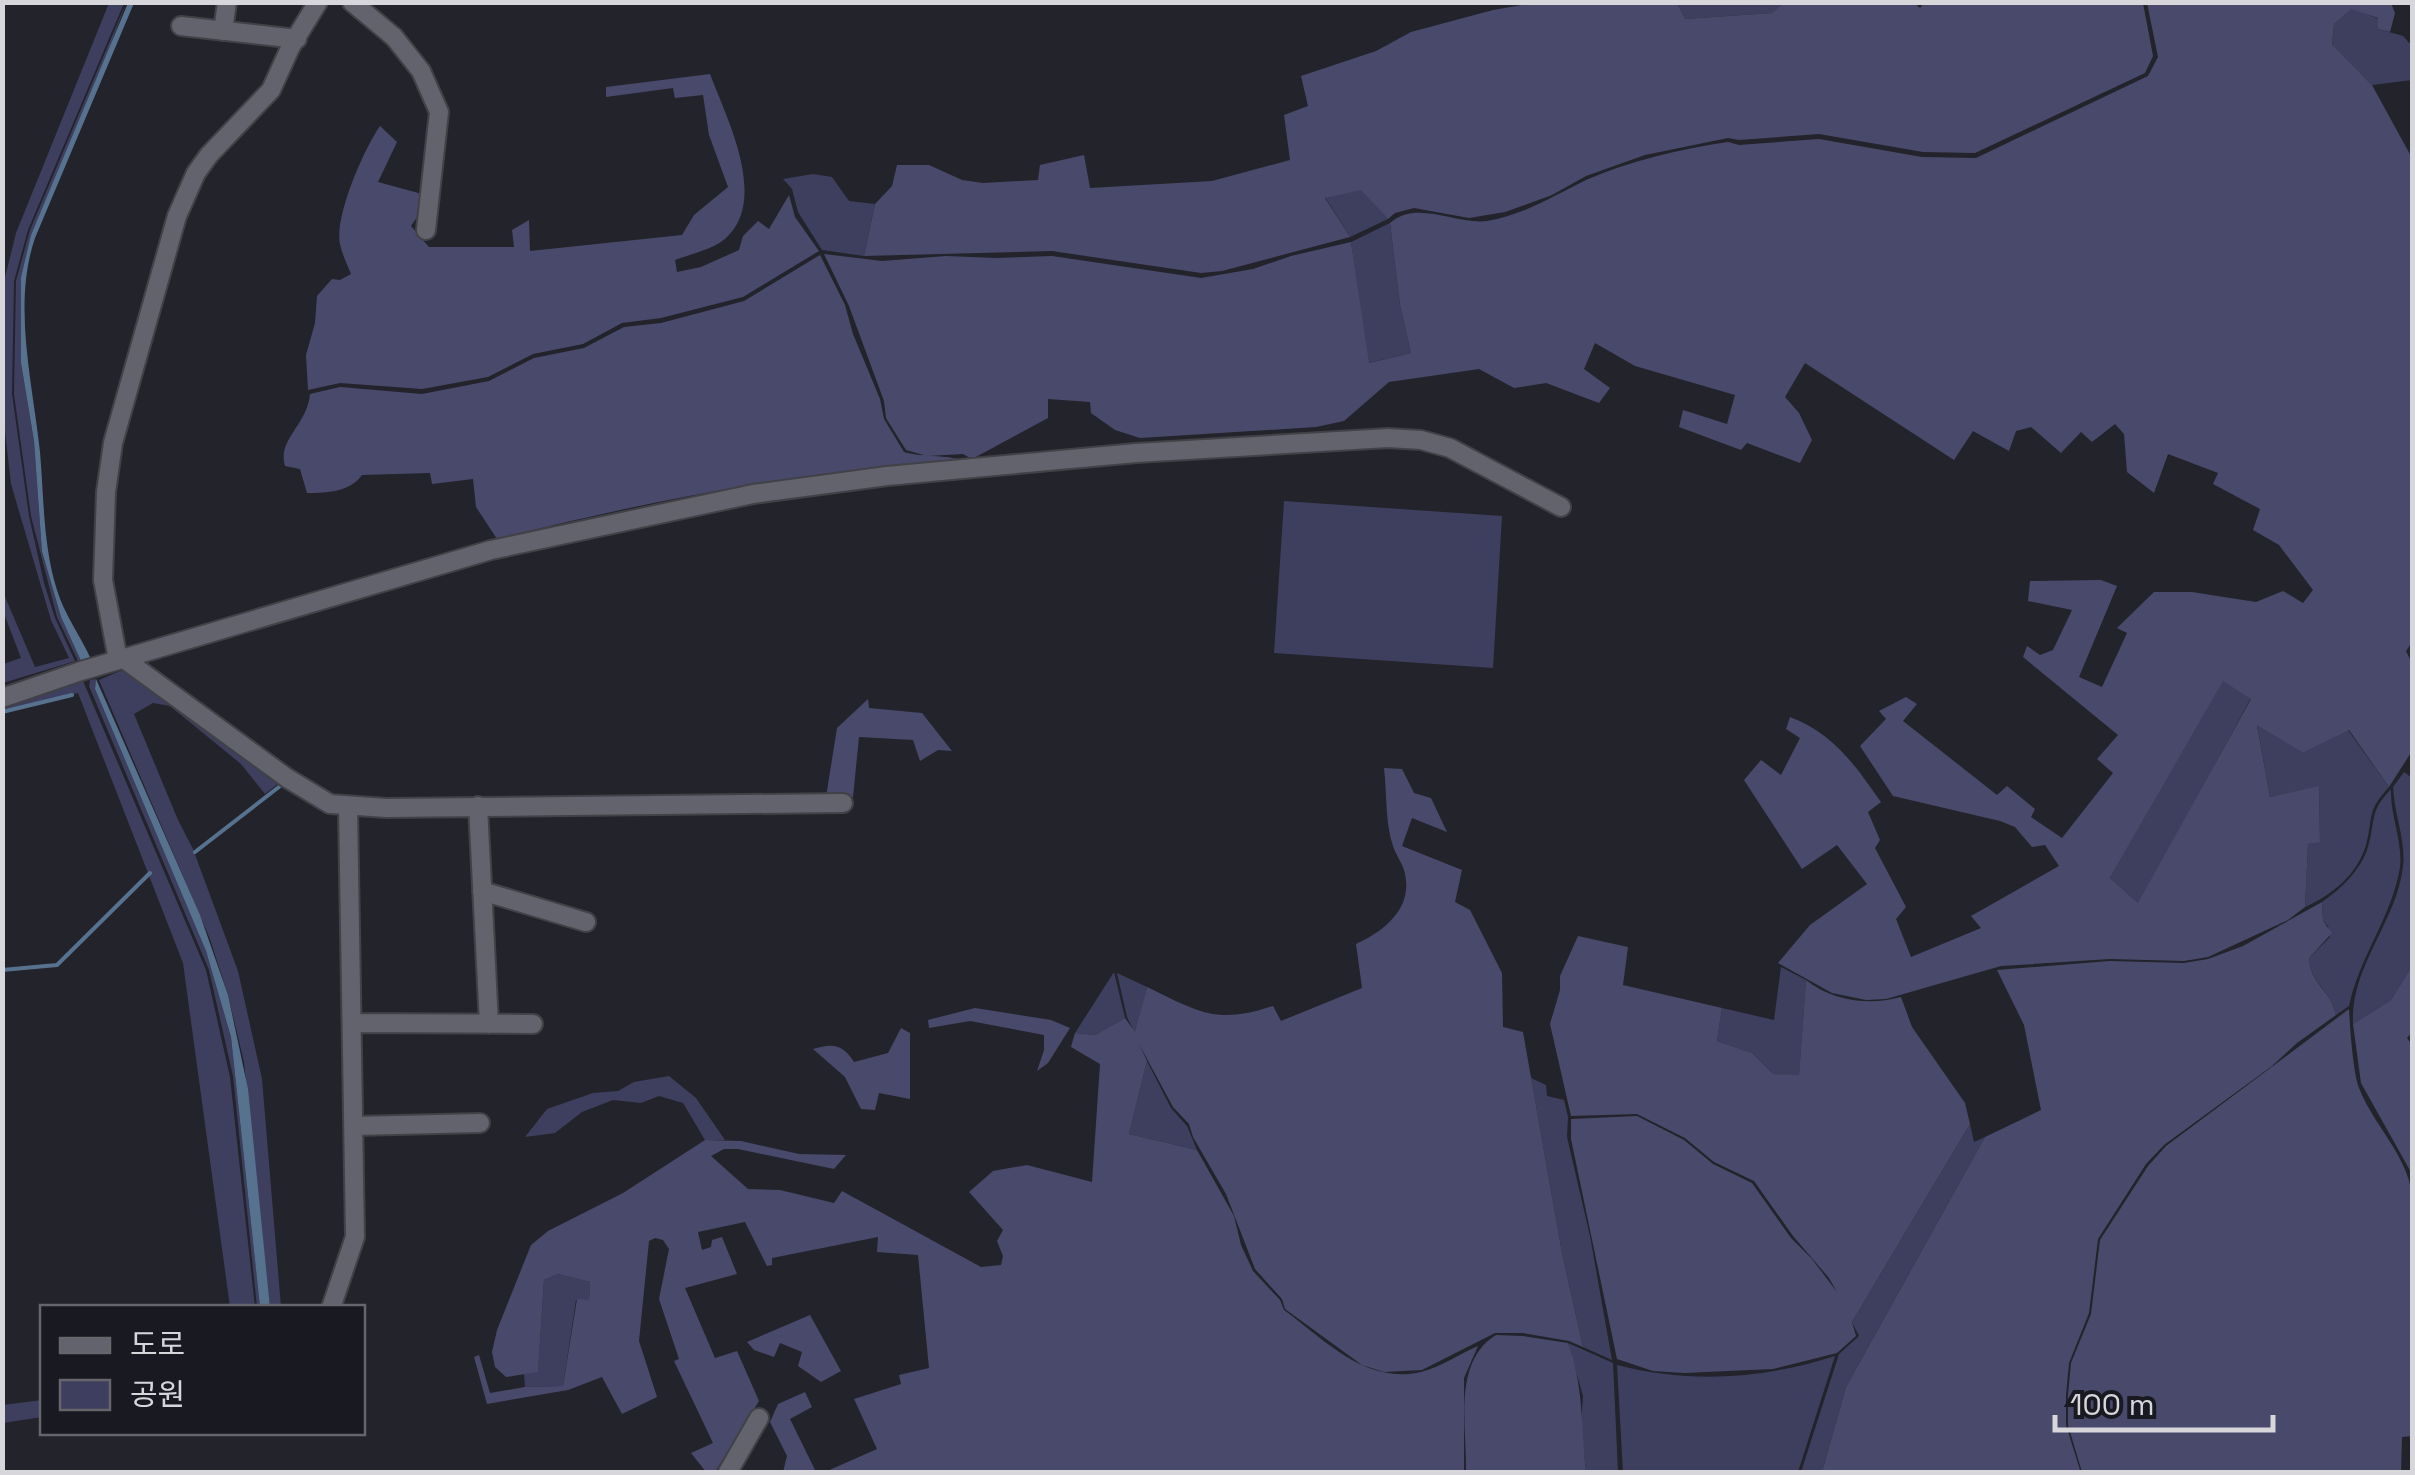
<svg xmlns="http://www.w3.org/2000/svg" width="2415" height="1475" font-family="'Space Grotesk','Noto Sans KR',sans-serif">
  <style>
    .green { fill: #3e3f5e }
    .forest { fill: #494a6b; fill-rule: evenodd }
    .water { fill: #57728f }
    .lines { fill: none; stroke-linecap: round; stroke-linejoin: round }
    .stream { stroke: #57728f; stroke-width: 4 }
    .street-casing { stroke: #414147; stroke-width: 22 }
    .street { stroke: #62636c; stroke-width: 18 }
  </style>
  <rect width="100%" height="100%" fill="#23232b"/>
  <path class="green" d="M109,3H124L28,230L14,281L12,394L29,516L44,583L55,618L75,661L3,683V664L21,658L3,611V592L35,667L69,658L51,620L11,484L3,414V285L16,233Z
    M126,3L96,85L31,235L21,277V363L34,441L42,553L61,617L81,661H78L57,617L31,516L14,394L16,281L30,230Z
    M1677,3H1785L1772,13L1685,19Z
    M2351,8L2379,19L2378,29L2403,36L2412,46V80L2372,85L2332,46L2334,24Z
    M813,174L832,177L849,201L875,204L864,256L822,250L798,212L792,189L783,179Z
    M1361,189L1388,219L1350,237L1325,197Z
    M1390,223L1400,305L1411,353L1368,363L1351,242Z
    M1284,501L1502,516L1493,668L1274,653Z
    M120,671L130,672L279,783L265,794L241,764L170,706L153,703L134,714L178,820L193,849L238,971L262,1079L281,1307H270L244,1062L228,995L210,939L99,680Z
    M96,679L95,689L206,951L231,1037L260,1307H257L233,1076L209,970L89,686L90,680Z
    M2223,680L2251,698L2139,904L2110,878Z
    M83,681L206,970L230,1077L255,1307H230L183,963L78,693L3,711V703Z
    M2257,724L2303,753L2348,730L2389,787C2366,812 2374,815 2366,845C2357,875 2332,895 2305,907L2308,844L2320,841L2319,787L2270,797Z
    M2404,772L2412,778V966L2391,1000L2353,1024C2350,966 2397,922 2403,866C2406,841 2394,813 2393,787Z
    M2391,789C2390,815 2403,842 2400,867C2392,917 2359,957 2349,1006L2336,1015C2330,988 2311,985 2309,958L2330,937L2328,926L2323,921L2322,902C2341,889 2361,870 2368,847C2376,819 2369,812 2391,789Z
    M1781,967L1806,980L1799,1076L1773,1074L1752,1053L1717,1041L1722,1008L1774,1020Z
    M1114,972L1125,1018L1095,1035L1075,1033Z
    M1117,973L1147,987L1135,1034L1127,1017Z
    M1147,1061L1171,1108L1187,1126L1197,1150L1129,1134Z
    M669,1076L696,1098L725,1140H705L683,1103L659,1096L641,1103L613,1100L582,1112L555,1133L525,1137L547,1109L593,1093L618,1091L634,1082Z
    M1531,1078L1546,1085L1547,1096L1564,1100L1568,1117L1567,1137L1590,1236L1612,1360L1583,1347L1562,1253Z
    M1970,1124L1974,1142L1985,1137L1846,1387L1822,1472H1801L1839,1354L1859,1336L1852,1322Z
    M558,1274L590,1282L589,1301L576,1300L563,1386L525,1387L524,1374L538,1371L544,1280Z
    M1568,1343L1613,1363L1618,1472H1586L1581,1426L1583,1396Z
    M1835,1356L1798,1472H1623L1617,1365C1691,1384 1763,1379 1835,1356Z
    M42,1400V1417L3,1423V1405Z"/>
  <path class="forest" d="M1538,2L1677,3L1685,19L1772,13L1785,2H1913L1920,8L1925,2L2143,3L2153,56L2145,73L1975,153L1923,152L1819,134L1739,140L1728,138L1645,155L1586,176L1552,195L1505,212L1469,218L1414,208L1395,213L1388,219L1361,190L1325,198L1350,237L1222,271L1201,273L1052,251L864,256L875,204L892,186L897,165H929L962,180L983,183L1038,180L1040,165L1084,155L1090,188L1212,181L1290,160L1284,115L1308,106L1301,76L1376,51L1411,32L1493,10Z
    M2147,3H2391L2395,13L2390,32L2378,29V18L2351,9L2334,24L2332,45L2372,85L2412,158V642L2406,651L2412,663V751L2389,787L2349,730L2303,753L2257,725L2270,797L2319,786L2320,842L2308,844L2305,907L2288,920L2208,957L2184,961L2110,959L2001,966L1886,999L1866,1000L1832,993L1778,963L1810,925L1867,884L1837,845L1802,869L1744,780L1761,760L1781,775L1800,738L1786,729L1790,717C1834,734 1855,765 1881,802L1868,812L1880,840L1875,848L1906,907L1896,919L1911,957L1981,928L1971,916L2059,866L2045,845L2032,847L2015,827L2000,821L1893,796L1860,746L1886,719L1879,711L1906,697L1917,704L1903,721L1997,795L2007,786L2035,809L2031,817L2062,838L2113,773L2097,759L2118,735L2023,657L2027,646L2040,655L2053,650L2072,610L2028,601L2030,581L2101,580L2117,586L2079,677L2102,687L2127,633L2117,628L2154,592H2192L2256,602L2283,591L2303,603L2313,590L2279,545L2253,530L2260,509L2213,484L2218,473L2168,454L2154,493L2127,472L2124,434L2115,424L2092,442L2081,432L2061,453L2031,427L2016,431L2009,451L1973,431L1954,460L1805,363L1785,397L1799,413L1812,440L1800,463L1747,443L1741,450L1679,427L1683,410L1727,424L1735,395L1635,366L1595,343L1584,369L1610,388L1599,403L1546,383L1514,388L1479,369L1389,382L1344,421L1316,427L1140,438L1115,430L1091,413L1090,402L1048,399V418L972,459L963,454L927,456L906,450L886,418L884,401L849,306L824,254L882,261L946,256L996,258L1052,256L1201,278L1253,269L1291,256L1351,242L1369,363L1411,353L1400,305L1390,223C1416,199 1456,225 1487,221C1524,215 1553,196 1586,180C1629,161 1681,149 1728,142L1739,145L1819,139L1922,157L1976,158L2148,76L2158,57ZM2223,681L2251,699L2138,903L2110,878Z
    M710,74C726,117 769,199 726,238C714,249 691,254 675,260L677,272L701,267L739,250L743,236L758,221L769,229L789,195L795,217L819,251L743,297L661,318L622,323L583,344L533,354L488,377L422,389L340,383L308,390L306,355L315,323L317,296L332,279L340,280L351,274C347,264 342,254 340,244C334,217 364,149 380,126L397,142L378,182L422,194L426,204L411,226L429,247H514L512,230L529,220L530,251L682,235L694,215L728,187L709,135L703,95L675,98L673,88L606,97V87Z
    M820,255L845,305L853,334L880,399L884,419L904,452C924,458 950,454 966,462C917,466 868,468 820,475C711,489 604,512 497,539L476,507L473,479L432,484L430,473L362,475C350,492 326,493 307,493L300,469L285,466C277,439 307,426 310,394L340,387L422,394L489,381L534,358L584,348L624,327L661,323L744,301Z
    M868,699L869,708L922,713L952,751L938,750L920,761L913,740L859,737L853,797H826L837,728Z
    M1384,768L1402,769L1414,793L1431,798L1447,832L1412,818L1402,846L1462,870L1455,902L1470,910L1502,973L1503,1027L1523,1032L1562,1253L1583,1347L1569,1341L1523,1333H1495L1422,1370L1384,1372L1362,1365L1285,1309L1282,1299L1255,1269L1226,1194L1193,1137L1189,1124L1173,1107L1139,1044L1147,1061L1129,1134L1197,1150L1234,1216L1241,1245L1253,1271L1280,1300L1284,1310C1325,1340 1366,1385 1421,1372C1441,1367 1459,1354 1478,1346L1464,1378V1472H825L877,1449L854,1399L901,1384L899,1375L929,1368L918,1255L877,1252L878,1237L772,1258V1265L767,1266L745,1222L698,1232L702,1250L711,1247L712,1240L722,1237L737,1274L685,1288L715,1358L737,1351L759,1401L715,1472H706L691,1453L713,1443L674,1361L679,1359L659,1299L669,1249L663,1240L655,1238L649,1241L639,1341L657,1397L622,1414L602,1377L568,1390L487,1404L474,1357L479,1355L490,1393L525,1387L563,1386L577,1299L589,1300L590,1282L558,1274L544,1280L538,1372L506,1377L495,1367L492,1352L497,1330L531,1245L548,1231L623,1193L705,1140L741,1141L799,1154L846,1155L834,1169L738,1149H724L711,1156L748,1189L780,1190L834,1203L842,1191L981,1267L1001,1265L1003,1256L997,1241L1003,1230L969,1192L993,1171L1027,1165L1092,1182L1100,1064L1071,1047L1075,1033L1095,1035L1125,1018L1135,1032L1147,987C1199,1012 1216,1025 1273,1006L1281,1021L1362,988L1356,944C1383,932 1413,909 1405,874C1403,863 1396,856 1393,846C1385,823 1387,792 1384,768Z
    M2322,902L2323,921L2332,933L2309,958C2311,986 2330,988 2336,1015L2297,1043L2272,1066L2164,1145L2146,1164L2098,1239L2089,1313L2069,1363L2066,1395V1425L2080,1470L1822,1472L1846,1387L1985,1137L2041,1110L2024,1025L1997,970L2110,961L2184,963L2208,959L2243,946Z
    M1578,936L1628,947L1623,985L1722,1008L1717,1041L1752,1053L1773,1074L1799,1075L1806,980C1832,1001 1869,1006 1901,997L1912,1027L1965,1103L1970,1124L1852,1322L1856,1336L1837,1353L1773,1369L1684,1373L1653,1371L1617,1359L1571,1139V1119L1637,1116L1684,1140L1713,1164L1752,1183L1791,1238L1812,1259L1837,1292L1829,1278L1793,1236L1754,1181L1714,1162L1685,1138L1637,1114L1571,1116L1550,1024L1560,990V976Z
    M2412,966V1032L2407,1038L2412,1045V1174L2361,1083L2353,1024L2391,1000Z
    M975,1008L1051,1020L1070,1028L1048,1063L1037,1071L1044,1050V1035L970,1021L929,1028L928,1020Z
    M2349,1009C2350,1028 2353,1072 2359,1088C2374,1126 2405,1152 2412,1193V1436L2402,1437L2401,1472H2082L2068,1425V1395L2071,1363L2091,1314L2100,1240L2148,1166L2166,1146Z
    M901,1028L910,1033V1099L879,1093L875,1110L861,1109L845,1077L813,1049C832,1043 843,1044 854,1062L888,1053Z
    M810,1315L841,1371L821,1382L798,1366L802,1352L780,1343L774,1357L754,1350L747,1342Z
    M1496,1335L1523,1336L1568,1343C1584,1386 1581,1428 1586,1472H1466C1467,1427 1452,1362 1496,1335Z
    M805,1392L812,1407L790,1419L816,1472H783L787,1456L770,1422L778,1404Z"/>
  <path class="water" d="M128,3H134L35,238C12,305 33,384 40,452C44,498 43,546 57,590C64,614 80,635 91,659L81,661L61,617L42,552L34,441L21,363V277L31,235Z
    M96,679L200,915L228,995L248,1089L270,1307H260L231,1037L206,951L95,689Z"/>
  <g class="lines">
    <path class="stream" d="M2,712L72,695
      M195,852L284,783
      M2,970L57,965L150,873"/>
    <defs>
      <path id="street" d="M352,2L394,37L421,71L439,112L426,230
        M181,26L297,39
        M223,31L227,2
        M124,659L287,778L330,804L386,808L843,803
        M118,660L103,580L106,492L113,443L177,216L196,173L209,155L271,90L291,46L318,2
        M2,698L81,671L491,550L753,494L887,476L1136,453L1388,438L1421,440L1450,448L1561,507
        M478,806L489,1024
        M482,891L586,922
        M353,1023L533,1024
        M354,1126L480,1123
        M331,1308L355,1237L348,806
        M728,1472L759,1418"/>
    </defs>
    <use href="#street" class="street-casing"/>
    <use href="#street" class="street"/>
  </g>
  <rect width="2415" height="1475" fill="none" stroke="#d6d6db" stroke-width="10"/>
  <rect x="40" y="1305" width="325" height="130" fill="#191a21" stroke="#65656b" stroke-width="2.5"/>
  <rect x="60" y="1338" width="50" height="15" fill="#62636c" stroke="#65656b" stroke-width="2.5"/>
  <text x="130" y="1355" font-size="30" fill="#d6d6db">도로</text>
  <rect x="60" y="1380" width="50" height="30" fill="#3e3f5e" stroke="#65656b" stroke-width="2.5"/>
  <text x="130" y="1405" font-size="30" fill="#d6d6db">공원</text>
  <path d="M2055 1415v15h218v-15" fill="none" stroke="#d6d6db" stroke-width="5"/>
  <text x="2070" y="1415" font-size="30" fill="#d6d6db" stroke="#191a21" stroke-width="8" paint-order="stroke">100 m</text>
</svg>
